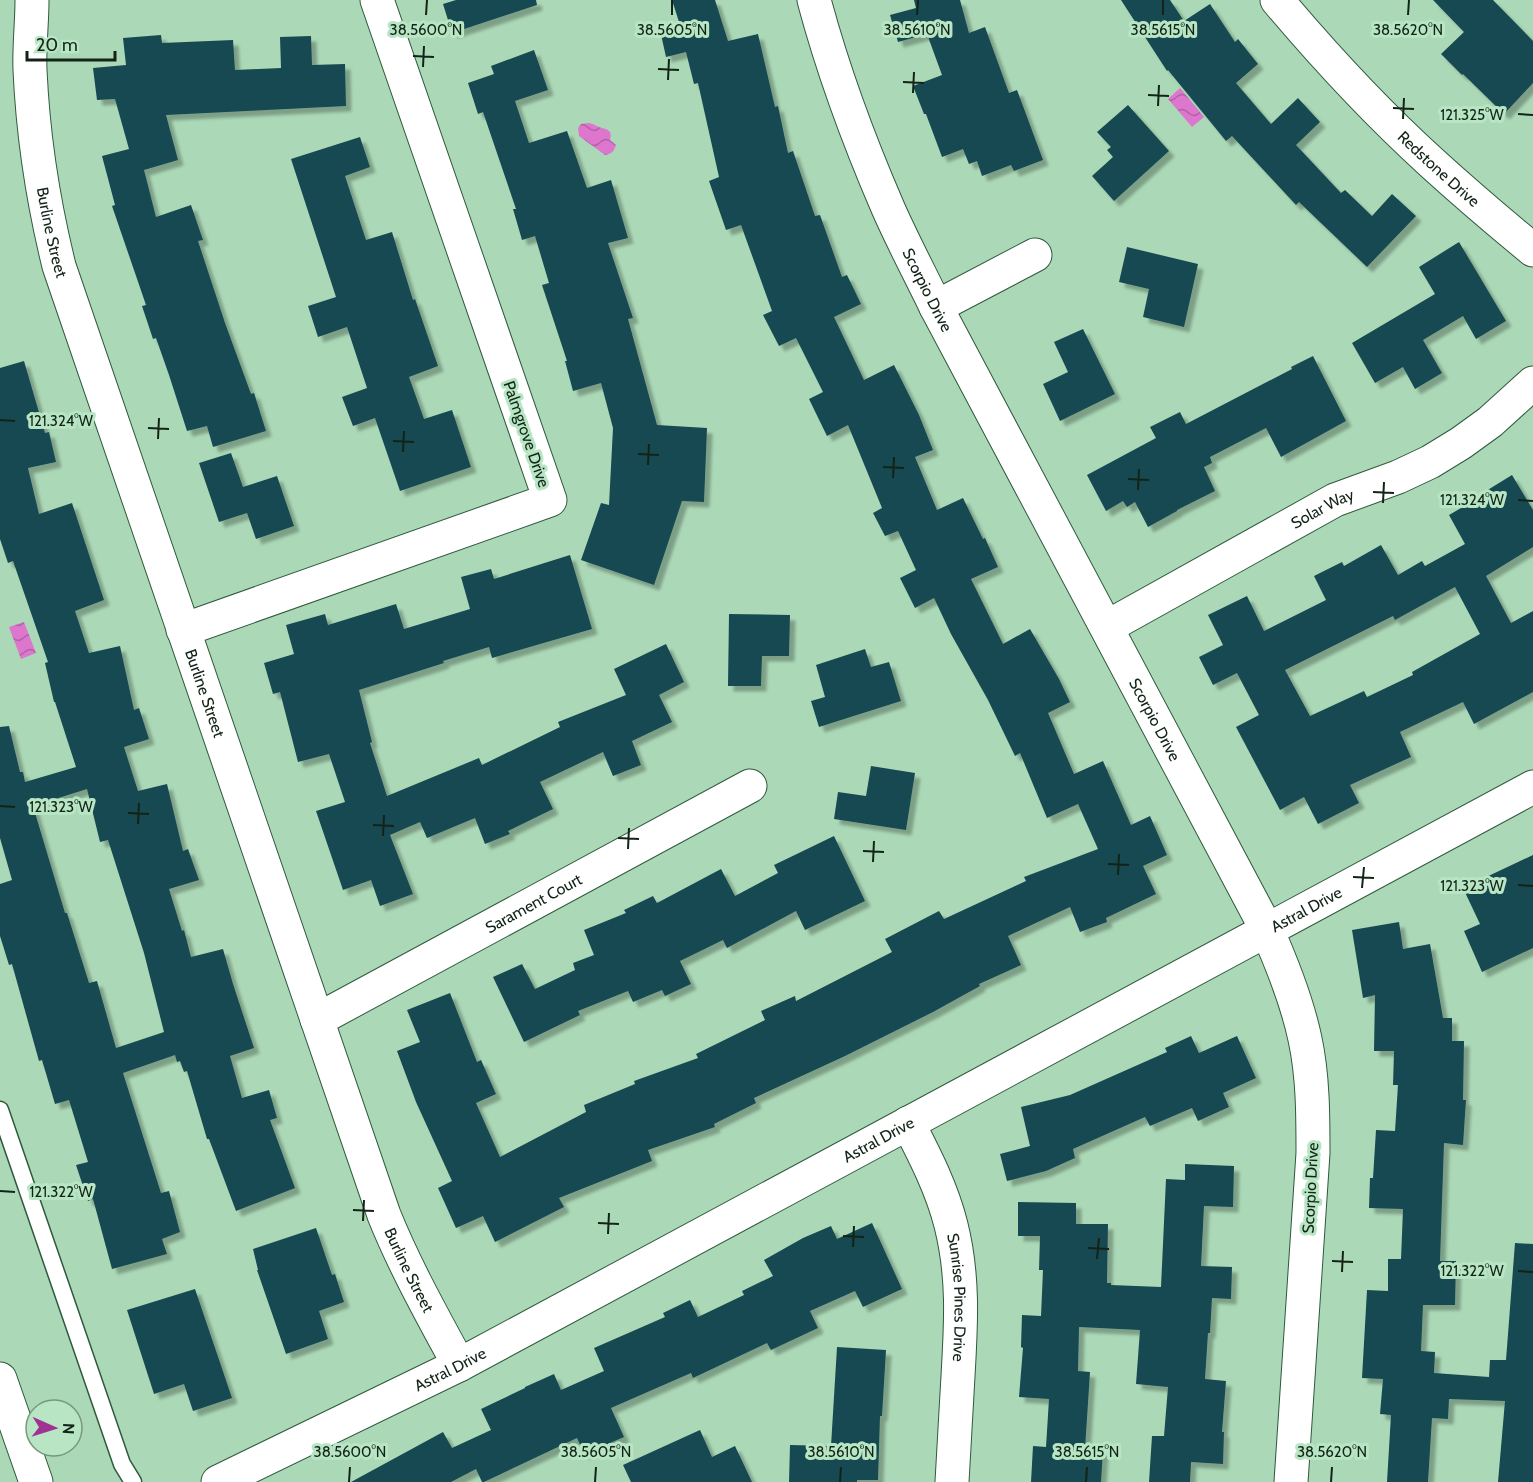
<svg xmlns="http://www.w3.org/2000/svg" width="1533" height="1482" font-family="Cabin,sans-serif">
  <style>
    .water { fill: url(#water-waves) }
    .building { fill: #174851; fill-rule: evenodd; filter: url(#shadow) }
    .lines { fill: none; stroke-linecap: round; stroke-linejoin: round }
    .service-casing { stroke: #2f593d; stroke-width: 19 }
    .minor-casing { stroke: #2f593d; stroke-width: 35 }
    .tertiary-casing { stroke: #2f593d; stroke-width: 35 }
    .service { stroke: #fff; stroke-width: 16 }
    .minor { stroke: #fff; stroke-width: 33 }
    .tertiary { stroke: #fff; stroke-width: 33 }
    .ticks { fill: none; stroke: #122417; stroke-width: 2 }
    .labels { text-anchor: middle; stroke-width: 6; stroke-linejoin: round; paint-order: stroke }
    .street-label { font-size: 16px; fill: #122417; stroke: #b8e6c4 }
    .ticks-label { font-size: 15px; text-anchor: middle; fill: #122417; stroke: #b8e6c4; stroke-width: 6; stroke-linejoin: round; paint-order: stroke }
  </style>
  <defs>
    <pattern id="water-waves" width="16" height="10" patternUnits="userSpaceOnUse" patternTransform="scale(1.5)"><rect width="16" height="10" fill="#dd76cd"/><path d="M0 5q4-4 8 0t8 0" fill="none" stroke="#b261a5"/></pattern>
    <filter id="shadow"><feDropShadow dx="5.5" dy="5.5" stdDeviation="1.5" flood-color="#0004"/></filter>
  </defs>
  <rect width="100%" height="100%" fill="#abd9b7"/>
  <path class="water" d="M1180,88L1204,117L1192,127L1168,99Z
    M589,123C594,124 598,127 602,128C610,130 612,132 610,140L616,145C614,151 612,154 605,155L579,136L578,128L581,124Z
    M24,622L36,653L21,659L9,627Z"/>
  <path class="building" d="M456,0H536L537,5L452,33L443,4Z
    M672,0H715L728,41L758,34L775,107L778,106L788,153L793,151L815,216L820,215L842,277L847,275L861,304L834,317L864,380L894,365L919,415L933,450L915,457L937,510L963,498L983,539L985,538L998,567L971,579L1003,644L1030,629L1059,679L1070,702L1048,713L1074,774L1103,761L1131,825L1150,816L1167,855L1143,866L1156,894L1106,918L1107,922L1080,932L1070,907L1008,936L1021,965L979,984L980,986L933,1012L845,1056L754,1098L756,1103L714,1124L715,1127L648,1150L652,1161L559,1198L564,1207L495,1242L483,1216L456,1228L438,1188L452,1181L416,1102L397,1051L420,1042L407,1010L450,993L477,1062L481,1060L496,1094L476,1103L500,1157L586,1112L584,1105L635,1084L634,1081L698,1058L696,1054L765,1020L761,1011L795,996L796,1001L892,952L885,939L939,911L944,919L1026,881L1024,877L1098,849L1078,804L1047,818L1020,753L1015,756L988,700L951,634L934,598L915,608L900,578L916,570L898,531L885,536L873,513L882,508L848,425L827,436L809,399L823,392L796,338L779,346L763,315L772,311L741,225L726,230L709,181L719,177L698,83L694,84L686,52L666,57L660,30L680,25Z
    M914,0H960L969,33L985,27L1009,93L1017,90L1043,160L1014,171L1011,165L982,176L977,161L969,164L963,149L942,157L926,114H924L913,86L942,75L927,34L898,42L890,15L916,8Z
    M1121,0H1170L1184,21L1210,4L1235,42L1238,39L1258,64L1236,83L1271,124L1298,98L1320,122L1296,145L1341,193L1345,190L1372,216L1392,194L1416,216L1367,267L1299,202L1296,205L1232,136L1226,141L1168,70L1167,71Z
    M1433,0H1493L1533,41V83L1504,114L1463,74L1462,75L1441,54L1464,32Z
    M161,35L162,43L233,40L235,70L281,68L280,37L311,36L312,65L345,64L346,106L166,115L178,160L144,170L156,217L191,205L203,240L198,241L225,323L251,394L254,393L266,431L213,447L207,426L187,431L169,375L156,338L153,339L142,306L146,305L112,206L115,205L102,156L129,149L115,99L97,100L93,68L126,65L123,38Z
    M534,50L548,90L515,101L529,143L567,131L587,188L611,180L628,238L608,243L633,318L628,319L657,425L707,428L704,502L682,501L654,585L581,560L601,503L609,505L613,428L601,383L573,391L565,361H567L542,285L549,283L535,236L522,240L513,209H516L483,112L478,114L468,83L494,74L491,66Z
    M1128,105L1169,151L1114,201L1092,176L1113,157L1107,150L1111,147L1097,132Z
    M360,137L370,167L345,176L366,240L392,232L413,300L415,299L438,366L409,377L424,419L452,410L471,467L400,491L375,418L353,426L342,397L367,388L347,327L318,337L308,306L336,297L291,159Z
    M1459,242L1506,321L1476,339L1463,316L1423,340L1442,373L1415,389L1403,367L1375,383L1352,343L1435,294L1419,267Z
    M1127,247L1198,264L1184,327L1143,317L1149,289L1119,282Z
    M1083,329L1115,394L1060,421L1043,384L1068,372L1054,342Z
    M1313,356L1346,421L1281,457L1266,428L1210,457L1212,463L1204,467L1215,491L1177,510V511L1148,527L1135,502L1127,507L1123,501L1106,511L1087,475L1156,438L1150,427L1180,412L1186,424L1292,369L1291,367Z
    M24,361L45,433L49,432L56,462L28,468L39,514L72,503L104,600L75,611L89,653L120,646L134,710L139,708L149,739L124,747L138,791L167,784L183,851L188,849L199,880L169,889L182,931L184,930L191,957L223,949L233,984L254,1048L230,1056L242,1098L269,1090L277,1118L270,1120L295,1188L236,1211L209,1139H207L187,1071L184,1072L180,1061L177,1062L175,1055L123,1073L161,1193L169,1191L180,1232L162,1239L167,1254L112,1269L93,1199L88,1201L76,1165L88,1162L69,1100L55,1104L42,1060L39,1061L12,964L9,965L0,936V884L12,880L0,838V727L9,726L20,772H23L25,782L76,767L55,702H54L45,663L48,662L13,561L8,563L0,539V368ZM87,789L100,842L108,840L144,953L164,1032L116,1048L97,981L89,983L67,913H65L33,806Z
    M231,453L243,487L277,476L294,526L256,539L247,513L219,522L199,463Z
    M1512,475L1533,510V547L1486,576L1511,623L1533,611V692L1474,724L1463,702L1400,732L1411,757L1350,785L1359,803L1318,824L1304,797L1280,810L1236,727L1259,715L1237,673L1213,685L1199,657L1223,645L1208,615L1247,596L1264,631L1326,600L1314,576L1342,562L1344,566L1381,545L1398,575L1422,561L1425,566L1465,544L1449,515L1487,493L1486,491ZM1455,587L1480,634L1412,672L1413,675L1367,697L1364,691L1310,716L1285,670L1393,616L1395,620Z
    M570,555L592,629L492,658L489,647L443,661L444,663L359,690L372,742L370,743L387,796L479,758L482,765L560,727L558,722L626,695L614,669L666,644L684,682L659,695L672,722L632,741L641,765L613,776L603,752L540,782L553,809L508,831L510,834L485,844L475,818L427,838L420,822L390,835L413,894L380,906L371,880L343,890L316,811L345,802L329,754L298,762L280,692L273,694L264,663L294,654L286,625L325,614L328,625L396,604L404,629L470,609L461,577L491,569L494,579Z
    M729,614L790,615L789,656H762L761,686H728Z
    M865,649L871,667L889,662L901,701L819,727L811,701L825,697L816,665Z
    M871,766L915,773L906,830L834,819L838,792L866,796Z
    M834,836L865,901L805,930L796,911L727,948L723,940L680,961L691,984L665,996L662,990L633,1002L628,991L578,1011L580,1015L524,1042L493,977L522,964L535,989L575,970L573,963L594,955L584,930L626,913L624,910L653,896L657,903L721,869L735,896L778,873L774,865Z
    M1533,855V948L1482,972L1464,931L1480,924L1463,888Z
    M1399,922L1403,949L1430,944L1443,1018H1452V1041H1464L1463,1100H1466L1463,1145L1444,1143L1440,1261H1456L1455,1305H1423L1421,1351L1435,1352L1434,1373L1489,1377L1490,1360H1506L1515,1243L1533,1244V1482H1498L1505,1401L1449,1399L1448,1419L1432,1418L1428,1482H1387L1391,1415L1380,1414L1383,1379L1362,1378L1367,1290L1388,1291V1259H1401L1403,1209L1369,1208L1370,1178H1373L1376,1130L1395,1131L1398,1085H1393L1394,1051H1374L1375,995L1363,998L1352,930Z
    M1191,1036L1199,1053L1237,1036L1256,1078L1223,1093L1229,1107L1198,1121L1192,1108L1150,1126L1145,1117L1073,1149L1075,1158L1046,1171L1007,1181L1000,1154L1030,1146L1021,1107L1070,1095L1167,1052L1165,1048Z
    M1185,1164L1234,1166L1233,1207L1204,1206L1201,1266L1232,1267L1231,1299L1212,1298L1210,1333H1208L1205,1379L1226,1381L1222,1432H1224L1223,1464L1191,1462L1190,1482H1149L1152,1436H1164L1168,1387L1136,1384L1140,1330L1079,1327L1078,1371L1090,1372L1085,1449L1103,1450L1101,1482H1031L1033,1446L1046,1447L1049,1399L1019,1397L1023,1348L1021,1347L1022,1315L1041,1316L1043,1270H1039L1040,1236H1018V1202L1076,1203V1224H1108L1107,1283H1111V1285L1161,1287L1166,1179L1185,1180Z
    M872,1223L902,1289L863,1307L855,1291L810,1311L818,1328L771,1350L767,1343L693,1378L691,1373L611,1408L624,1437L584,1454L577,1438L484,1482H482L476,1469L451,1482H351L443,1432L452,1448L491,1430L481,1409L525,1388V1387L554,1374L561,1390L604,1371L594,1348L665,1317L663,1313L690,1300L698,1317L744,1295L742,1291L773,1276L764,1260L803,1238L831,1226L837,1239Z
    M316,1228L332,1275L335,1274L344,1302L319,1311L328,1339L286,1354L257,1270H258L253,1249Z
    M195,1289L232,1398L193,1411L184,1384L154,1394L127,1310Z
    M837,1347L886,1350L882,1416H880L878,1480H857V1482H789L790,1445L831,1446Z
    M700,1430L712,1457L735,1446L752,1482H631L623,1465Z"/>
  <g class="lines">
    <defs>
      <path id="service" d="M0,1110L122,1464L133,1482"/>
      <g id="minor">
        <path id="s1" d="M32,0C32,23 29,47 30,70C33,137 43,201 59,266L384,1215C405,1267 432,1315 459,1365"/>
        <path id="s2" d="M814,0C833,71 859,141 888,208C903,242 920,274 936,307L1267,930C1283,966 1297,1001 1305,1039C1313,1076 1313,1115 1313,1153L1291,1482"/>
        <path id="s3" d="M1277,0C1325,57 1377,113 1432,163C1465,193 1499,222 1533,250"/>
        <path d="M936,307L1035,255"/>
        <path id="s4" d="M1107,627L1335,500L1398,477L1430,462L1461,443L1490,422L1533,383"/>
        <path d="M183,630L550,500L377,0"/>
        <path id="s5" d="M317,1020L750,786"/>
        <path id="s6" d="M908,1123C925,1156 942,1189 951,1225C964,1277 961,1324 958,1376C956,1411 954,1447 952,1482"/>
        <path id="s7" d="M218,1482L459,1365L1533,787"/>
      </g>
      <path id="tertiary" d="M0,1379L36,1482"/>
    </defs>
    <use href="#service" class="service-casing"/>
    <use href="#minor" class="minor-casing"/>
    <use href="#tertiary" class="tertiary-casing"/>
    <use href="#service" class="service"/>
    <use href="#minor" class="minor"/>
    <use href="#tertiary" class="tertiary"/>
  </g>
  <path class="ticks" d="M426,15L427,0M672,15V0M917,15L918,0M1163,15V0M1408,15L1409,0M413,56L434,57M423,67L424,46M658,69L679,70M668,80L669,59M903,82L924,83M913,93L914,72M1148,95L1169,96M1158,106L1159,85M1393,108L1414,109M1518,114L1533,115M1403,119L1404,98M0,420L15,421M148,428L169,429M158,439L159,418M393,441L414,442M403,452L404,431M638,454L659,455M648,465L649,444M883,467L904,468M893,478L894,457M1128,479L1149,480M1138,490L1139,469M1373,492L1394,493M1518,500L1533,501M1383,503L1384,482M0,806L15,807M128,813L149,814M138,824L139,803M373,825L394,826M383,836L384,815M618,838L639,839M628,849L629,828M863,851L884,852M873,862L874,841M1108,864L1129,865M1118,875L1119,854M1353,877L1374,878M1518,885L1533,886M1362,888L1364,867M0,1191L15,1192M353,1210L374,1211M363,1221L364,1200M598,1223L619,1224M608,1234L609,1213M843,1236L864,1237M853,1247L854,1226M1088,1248L1109,1249M1097,1259L1099,1238M1332,1261L1353,1262M1518,1271L1533,1272M1342,1272L1343,1251M349,1482L350,1467M595,1482L596,1467M840,1482L841,1467M1086,1482L1087,1467M1331,1482L1332,1467"/>
  <g class="labels">
    <g class="street-label">
      <text dy="6" stroke="none"><textPath href="#s3" startOffset="234">Redstone Drive</textPath></text>
      <text dy="6" stroke="none"><textPath href="#s1" startOffset="234">Burline Street</textPath></text>
      <text dy="6" stroke="none"><textPath href="#s2" startOffset="312">Scorpio Drive</textPath></text>
      <text transform="translate(527 434) rotate(71)" y="6">Palmgrove Drive</text>
      <text dy="6" stroke="none"><textPath href="#s4" startOffset="246">Solar Way</textPath></text>
      <text dy="6" stroke="none"><textPath href="#s1" startOffset="720">Burline Street</textPath></text>
      <text dy="6" stroke="none"><textPath href="#s2" startOffset="798">Scorpio Drive</textPath></text>
      <text dy="6" stroke="none"><textPath href="#s5" startOffset="246">Sarament Court</textPath></text>
      <text dy="6" stroke="none"><textPath href="#s7" startOffset="1230">Astral Drive</textPath></text>
      <text dy="6" stroke="none"><textPath href="#s7" startOffset="744">Astral Drive</textPath></text>
      <text transform="translate(1310 1188) rotate(-87)" y="6">Scorpio Drive</text>
      <text dy="6" stroke="none"><textPath href="#s1" startOffset="1332">Burline Street</textPath></text>
      <text dy="6" stroke="none"><textPath href="#s6" startOffset="184">Sunrise Pines Drive</textPath></text>
      <text dy="6" stroke="none"><textPath href="#s7" startOffset="258">Astral Drive</textPath></text>
    </g>
  </g>
  <g class="ticks-label">
    <text x="426" y="35">38.5600°N</text>
    <text x="672" y="35">38.5605°N</text>
    <text x="917" y="35">38.5610°N</text>
    <text x="1163" y="35">38.5615°N</text>
    <text x="1408" y="35">38.5620°N</text>
    <text x="1472" y="120">121.325°W</text>
    <text x="61" y="426">121.324°W</text>
    <text x="1472" y="505">121.324°W</text>
    <text x="61" y="812">121.323°W</text>
    <text x="1472" y="891">121.323°W</text>
    <text x="61" y="1197">121.322°W</text>
    <text x="1472" y="1276">121.322°W</text>
    <text x="350" y="1457">38.5600°N</text>
    <text x="596" y="1457">38.5605°N</text>
    <text x="841" y="1457">38.5610°N</text>
    <text x="1087" y="1457">38.5615°N</text>
    <text x="1332" y="1457">38.5620°N</text>
  </g>
  <g transform="translate(54 1428) rotate(93)"><circle r="28" fill="#b8e6c4" stroke="#76987f" stroke-width="1.5"/>
  <path d="M0-4.5L10 22L0 15L-10 22Z" fill="#9f3292"/>
  <text y="-9" font-size="16" font-weight="bold" text-anchor="middle" fill="#122417">N</text>
  </g>
  <path d="M27 51v9h88v-9" fill="none" stroke="#122417" stroke-width="3"/>
  <text x="36" y="51" font-size="18" fill="#122417" stroke="#b8e6c4" stroke-width="4.5" paint-order="stroke">20 m</text>
</svg>
